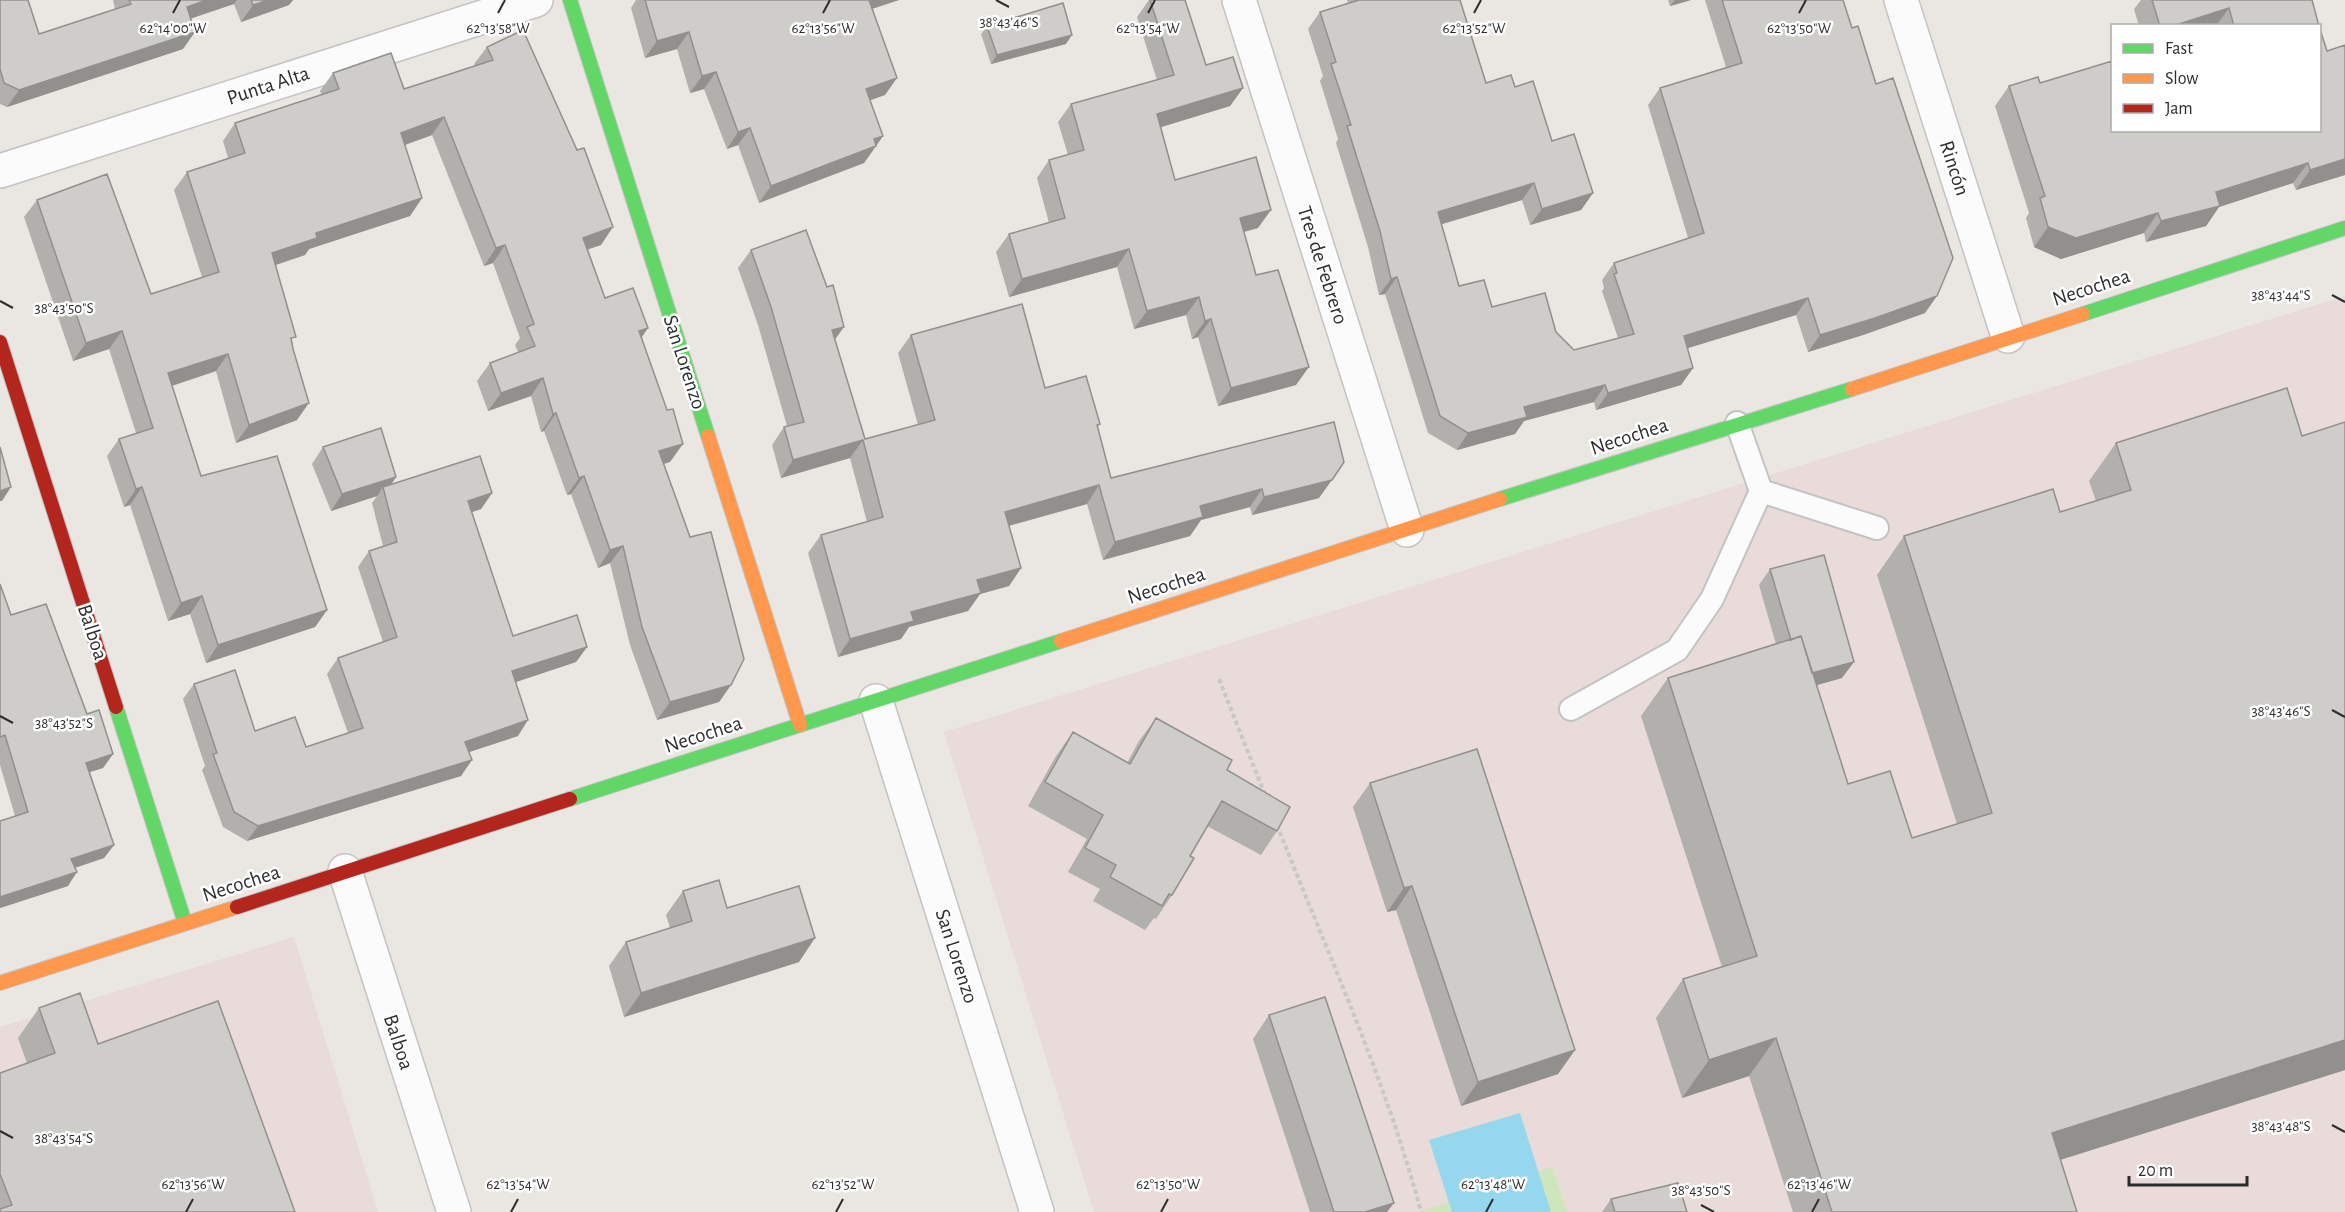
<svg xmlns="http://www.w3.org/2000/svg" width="2345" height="1212" font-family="'Alegreya Sans',sans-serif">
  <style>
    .medical { fill: #e8dbd9 }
    .green { fill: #cde6bb }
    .water { fill: #95d8ed }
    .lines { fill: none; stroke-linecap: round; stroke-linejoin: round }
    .lane-casing { stroke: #c4c3c3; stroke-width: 26 }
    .street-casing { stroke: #c4c3c3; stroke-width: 36 }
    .fast-casing { stroke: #c4c3c3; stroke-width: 16 }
    .slow-casing { stroke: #c4c3c3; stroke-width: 16 }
    .jam-casing { stroke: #c4c3c3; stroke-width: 16 }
    .path { stroke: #c8c8c8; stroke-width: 4; stroke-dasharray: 4.5 3; stroke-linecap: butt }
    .lane { stroke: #fcfbfb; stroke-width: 22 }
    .street { stroke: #fcfbfb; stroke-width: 33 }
    .fast { stroke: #63d668; stroke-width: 14 }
    .slow { stroke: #ff974d; stroke-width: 14 }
    .jam { stroke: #b3261e; stroke-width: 14 }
    .wall { fill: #b2b0ad }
    .shaded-wall { fill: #91908d }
    .building { fill: #cfcdc9; stroke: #91908d; stroke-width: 1.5 }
    .ticks { fill: none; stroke: #2d2d2d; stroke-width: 2 }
    .labels { text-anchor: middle; stroke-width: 5; stroke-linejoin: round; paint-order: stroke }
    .street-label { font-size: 21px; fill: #2d2d2d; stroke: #fff }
    .ticks-label { font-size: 15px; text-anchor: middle; fill: #2d2d2d; stroke: #fff; stroke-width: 5; stroke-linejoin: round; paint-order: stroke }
  </style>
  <rect width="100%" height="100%" fill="#eae7e2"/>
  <path class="medical" d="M2345,296V1212H1094L944,732Z
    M294,937L378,1212H0V1027Z"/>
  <path class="green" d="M1552,1167L1567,1212H1419Z"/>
  <path class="water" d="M1520,1113L1551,1212H1452L1429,1140Z"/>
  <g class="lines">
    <defs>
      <path id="lane" d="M1737,423L1761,491L1877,528
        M1571,709L1677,650L1712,599L1761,491"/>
      <path id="street" d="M1239,0L1407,530
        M1901,0L2008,336
        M0,171L536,0
        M876,701L1037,1212
        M345,871L454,1212"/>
      <path id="fast" d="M570,0L708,436
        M2083,314L2345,228
        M1500,499L1852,389
        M116,707L185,923
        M570,799L1061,641"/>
      <path id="slow" d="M1852,389L2083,314
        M708,436L800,725
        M1061,641L1500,499
        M0,983L237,907"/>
      <path id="jam" d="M0,342L116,707
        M237,907L570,799"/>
    </defs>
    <use href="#lane" class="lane-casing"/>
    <use href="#street" class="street-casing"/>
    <use href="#fast" class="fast-casing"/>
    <use href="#slow" class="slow-casing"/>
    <use href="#jam" class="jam-casing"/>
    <path class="path" d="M1219,679L1265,795
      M1277,825C1327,952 1386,1080 1421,1212"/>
    <use href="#lane" class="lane"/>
    <use href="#street" class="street"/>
    <use href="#fast" class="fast"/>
    <use href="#slow" class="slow"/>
    <use href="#jam" class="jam"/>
  </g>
  <path class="wall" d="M0,0L39,34L115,9L113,0H293L289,5L241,22L234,4L190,18L183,49L7,107L0,104Z
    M636,0H899L872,9L885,95L870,100L883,136L864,163L759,203L738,145L727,149L704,89L690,93L677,49L645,58L631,8Z
    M1149,0H1185L1206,65L1243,88L1230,106L1161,127L1175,180L1258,228L1244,232L1256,275L1296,385L1218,406L1198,337L1192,339L1186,315L1134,329L1117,267L1009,297L996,252L1009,234L1049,223L1037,178L1049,160L1068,155L1058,122L1071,104L1157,80L1137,17Z
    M1347,0H1460L1486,83L1515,87L1552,141L1593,193L1581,210L1530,225L1522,200L1441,224L1459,286L1492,307L1556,332L1574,350L1618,338L1602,291L1604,288L1602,280L1614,263L1688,238L1648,105L1660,88L1726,67L1705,0H1843L1925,313L1863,335L1808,352L1796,315L1687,348L1693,368L1681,385L1596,410L1594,402L1524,421L1515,434L1457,450L1428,433L1385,294L1379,295L1368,247L1336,143L1338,139L1320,81L1323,76L1308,29L1320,12L1348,3Z
    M1668,0H1691L1670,6Z
    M2141,0H2312L2319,26H2139L2134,9Z
    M987,26L1066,44L991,64L981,34Z
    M487,47L601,245L588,249L605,298L648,328L642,337L670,462L664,464L731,685L719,702L657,720L630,645L610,563L598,568L571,494L567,495L544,431L541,432L531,396L488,411L477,381L490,363L518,352L515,345L520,338L493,263L484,266L432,135L405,145L422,198L410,216L309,249L305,255L276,265L292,342L297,420L236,443L216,371L172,386L201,476L327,610L315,627L206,663L190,614L168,621L130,505L124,507L107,456L119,439L136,433L109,349L73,361L24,217L37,200L151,294L202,277L174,190L187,172L228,158L223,141L235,123L322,95L320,91L333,73L404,89L475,66L474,64Z
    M2040,83L2112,130H2319L2345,175L2296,190L2293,183L2219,207L2206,226L2146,242L2144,233L2061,259L2034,247L2026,218L2029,213L1995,106L2009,86Z
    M751,250L835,340L865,439L918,425L898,353L911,335L1045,388L1100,424L1098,427L1111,478L1334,422L1319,498L1252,515L1250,507L1201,520L1190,536L1103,560L1087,504L1009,526L1021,568L1009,586L980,594L968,611L909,627L901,639L838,657L808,553L821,535L867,522L850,458L781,478L772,445L784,427L787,426L758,325L738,268Z
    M2345,422V1070L2060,1160L2077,1212H1793L1749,1076L1682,1098L1656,1018L1683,979L1722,967L1641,716L1668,678L1776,644L1759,585L1770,569L1842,678L1816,685L1848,784L1912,838L1957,824L1877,575L1904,536L2060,512L2096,501L2089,481L2116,443L2302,436Z
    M323,447L396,477L391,485L492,493L481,509L472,512L513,636L587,647L576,662L515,682L518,736L469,752L461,776L247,841L223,827L202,770L205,766L183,699L194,684L255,731L306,747L348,733L327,674L338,658L383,642L358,567L369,551L383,546L372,503L377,496L331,511L312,464Z
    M0,584L11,615L87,714L113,754L103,768L90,772L114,845L104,858L75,868L68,886L0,908V821L15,816L0,765Z
    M1156,718L1227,770L1277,831L1261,855L1207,826L1190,856L1172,895L1156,919L1154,918L1145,930L1093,901L1100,889L1068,872L1087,839L1028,806L1056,756L1073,732L1127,763L1139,741Z
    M1370,783L1575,1050L1558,1074L1461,1106L1396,910L1387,912L1353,807Z
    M683,891L727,908L799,962L624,1017L609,966L626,942L670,928L666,915Z
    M39,1008L98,1044L295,1212H0V1073L27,1063L18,1038Z
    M1269,1015L1387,1212H1310L1253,1039Z
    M1611,1199L1687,1212H1602Z"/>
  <path class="shaded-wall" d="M207,0H237L234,4L175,24L187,7Z
    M268,0H293L289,5L241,22L253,5Z
    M866,0H899L856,14Z
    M1675,0H1691L1670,6Z
    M2229,8L2216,26H2173Z
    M195,32L183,49L7,107L19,90Z
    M689,32L677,49L645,58L657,41Z
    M1072,35L1066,44L991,64L997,55Z
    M716,72L704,89L690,93L702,76Z
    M897,78L885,95L854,106L866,89Z
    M1243,88L1230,106L1145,132L1157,114Z
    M444,117L432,135L388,151L401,133Z
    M750,128L738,145L727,149L738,132Z
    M883,136L864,163L759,203L771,186L874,139Z
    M2345,159V175L2296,190L2310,170Z
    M2308,163L2293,183L2219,207L2206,226L2146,242L2161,221L2216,192Z
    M1534,183L1522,200L1426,229L1438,212Z
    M1593,193L1581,210L1530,225L1542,209Z
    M422,198L410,216L309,249L305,255L260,270L272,253L316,233Z
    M1271,210L1258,228L1228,236L1240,218Z
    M2158,213L2144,233L2061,259L2034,247L2048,227Z
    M613,227L601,245L571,255L583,238Z
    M505,245L493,263L484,266L496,248Z
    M1129,249L1117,267L1009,297L1022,279Z
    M1397,277L1385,294L1379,295L1391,279Z
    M1937,296L1925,313L1863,335L1808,352L1820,335Z
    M1199,297L1186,315L1134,329L1147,311Z
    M1808,298L1796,315L1672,353L1684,336Z
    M1211,319L1198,337L1192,339L1205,321Z
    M844,327L831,345L832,330Z
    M648,328L635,346L639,331Z
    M122,331L109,349L73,361L86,343Z
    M228,354L216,371L156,391L168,373Z
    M1309,367L1296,385L1218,406L1231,388Z
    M1693,368L1681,385L1596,410L1608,393Z
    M543,378L531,396L488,411L501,393Z
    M1605,385L1594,402L1524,421L1515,434L1457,450L1468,433L1524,407Z
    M309,403L297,420L236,443L249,425Z
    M556,413L544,431L541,432L553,414Z
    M863,440L850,458L781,478L793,460Z
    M683,444L670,462L647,468L659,451Z
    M584,476L571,494L567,495L579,478Z
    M396,477L385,493L383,487L377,496L331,511L342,494Z
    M1332,480L1319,498L1252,515L1264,497Z
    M1099,485L1087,504L993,530L1005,512Z
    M11,487L2,501H0V491Z
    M142,487L130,505L124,507L136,489Z
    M1262,489L1250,507L1201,520L1190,536L1103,560L1115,542L1200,506Z
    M492,493L481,509L457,517L468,501Z
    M623,546L610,563L598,568L610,550Z
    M1021,568L1009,586L980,594L968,611L909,627L901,639L838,657L850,639L911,612L977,580Z
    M202,596L190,614L168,621L181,603Z
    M327,610L315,627L206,663L218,645Z
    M587,647L576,662L501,687L512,671Z
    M1854,662L1842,678L1789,693L1801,676Z
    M731,685L719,702L657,720L670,702Z
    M528,720L518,736L454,757L465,742Z
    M113,754L103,768L77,776L86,763Z
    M472,760L461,776L247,841L258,826Z
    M114,845L104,858L62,872L71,859Z
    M77,872L68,886L0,908V897Z
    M1412,886L1396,910L1387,912L1404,888Z
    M815,938L799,962L624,1017L641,993Z
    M1776,1038L1749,1076L1682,1098L1709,1060Z
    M2345,1040V1070L2025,1171L2052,1133Z
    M1575,1050L1558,1074L1461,1106L1478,1082Z
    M1394,1203L1387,1212H1365Z"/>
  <path class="building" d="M0,0H28L39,34L131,4L129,0H207L187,7L195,32L19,90L4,83L0,69Z
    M251,0H268L253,5Z
    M645,0H869L897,78L866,89L883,136L874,139L876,146L771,186L750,128L738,132L716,72L702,76L689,32L657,41Z
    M1150,0H1185L1206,65L1233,57L1243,88L1157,114L1175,180L1256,157L1271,210L1240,218L1256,275L1278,270L1309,367L1231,388L1211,319L1205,321L1199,297L1147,311L1129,249L1022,279L1009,234L1065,218L1049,160L1084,150L1071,104L1174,75Z
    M1359,0H1460L1486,83L1511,75L1515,87L1533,81L1552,141L1574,134L1593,193L1542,209L1534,183L1438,212L1459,286L1484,280L1492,307L1545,293L1556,332L1574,350L1634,334L1614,274L1617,273L1614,263L1704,233L1660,88L1742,63L1722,0H1843L1852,28L1858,26L1876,84L1893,78L1953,258L1937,296L1875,318L1820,335L1808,298L1684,336L1693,368L1608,393L1605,385L1524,407L1527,417L1468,433L1440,416L1397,277L1391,279L1380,231L1347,126L1351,125L1331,64L1336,62L1320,12Z
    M2152,0H2312L2319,26H2234L2229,8L2173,26H2160Z
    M1063,3L1072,35L997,55L987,26Z
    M2319,26L2327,51L2345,45V159L2310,170L2308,163L2216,192L2220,206L2161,221L2158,213L2076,238L2048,227L2040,198L2045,196L2009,86L2038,77L2040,83L2112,61V130H2319Z
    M523,30L577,150L584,148L613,227L583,238L605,298L633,288L648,328L639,331L667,410L673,409L683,444L659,451L690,537L711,532L744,659L731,685L670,702L642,627L623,546L610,550L584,476L579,478L556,413L553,414L543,378L501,393L490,363L535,346L527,327L534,324L505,245L496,248L444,117L401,133L422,198L316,233L317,238L272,253L296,337L291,338L293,349L309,403L249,425L228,354L168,373L201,476L277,456L327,610L218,645L202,596L181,603L142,487L136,489L119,439L153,428L122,331L86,343L37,200L107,174L151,294L219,272L187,172L245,153L235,123L339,89L333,73L391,53L404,89L493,60L487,47Z
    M806,230L827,287L833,285L844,327L832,330L865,439L935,420L911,335L1022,304L1045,388L1086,376L1100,424L1097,425L1111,478L1334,422L1344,462L1332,480L1264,497L1262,489L1200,506L1203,517L1115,542L1099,485L1005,512L1021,568L977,580L981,593L911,612L914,621L850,639L821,535L883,517L863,440L793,460L784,427L804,422L771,307L751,250Z
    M2287,388L2302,436L2345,422V1040L2052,1133L2077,1212H1832L1776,1038L1709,1060L1683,979L1757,956L1668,678L1801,636L1848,784L1890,771L1912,838L1992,813L1904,536L2053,489L2060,512L2131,490L2116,443Z
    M381,428L396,477L342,494L323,447Z
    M0,447L11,487L0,491Z
    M480,456L492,493L468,501L513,636L577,615L587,647L512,671L528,720L465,742L472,760L258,826L234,812L213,754L217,753L194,684L235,670L255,731L295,717L306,747L363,728L338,658L397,637L369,551L397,542L383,487Z
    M1824,555L1854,662L1812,673L1801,636L1791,640L1770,569Z
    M0,584L11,615L46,604L87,714L99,710L113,754L86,763L114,845L71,859L77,872L0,897V821L28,812L5,735L0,737Z
    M1156,718L1232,760L1227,770L1290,807L1277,831L1222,801L1190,856L1194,858L1172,895L1169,894L1162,906L1110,877L1116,865L1085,848L1103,815L1045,782L1073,732L1130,764Z
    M1477,749L1575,1050L1478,1082L1412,886L1404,888L1370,783Z
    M719,880L727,908L799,886L815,938L641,993L626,942L692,921L683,891Z
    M80,993L98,1044L218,1001L295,1212H0V1209L12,1205L0,1174V1073L55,1053L39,1008Z
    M1325,997L1394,1203L1365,1212H1334L1269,1015Z
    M1678,1183L1687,1212H1615L1611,1199Z"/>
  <path class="ticks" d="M996,0L1009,7M173,13L180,0M498,13L505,0M823,13L830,0M1148,13L1155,0M1474,13L1481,0M1799,13L1806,0M2332,295L2345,302M0,301L13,308M2332,710L2345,717M0,716L13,723M2332,1125L2345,1132M0,1131L13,1138M1701,1205L1714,1212M186,1212L193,1199M511,1212L518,1199M836,1212L843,1199M1161,1212L1168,1199M1486,1212L1493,1199M1812,1212L1819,1199"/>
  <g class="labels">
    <g class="street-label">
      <text transform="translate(268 85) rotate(-18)" y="7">Punta Alta</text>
      <text transform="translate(1955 168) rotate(72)" y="7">Rincón</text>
      <text transform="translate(1323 265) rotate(72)" y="7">Tres de Febrero</text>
      <text transform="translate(2091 287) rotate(-18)" y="7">Necochea</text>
      <text transform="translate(685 362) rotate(72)" y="7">San Lorenzo</text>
      <text transform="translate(1629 436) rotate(-18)" y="7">Necochea</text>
      <text transform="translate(1166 585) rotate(-18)" y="7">Necochea</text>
      <text transform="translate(93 632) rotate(72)" y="7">Balboa</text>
      <text transform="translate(703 734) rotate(-18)" y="7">Necochea</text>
      <text transform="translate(241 883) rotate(-18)" y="7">Necochea</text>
      <text transform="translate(957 956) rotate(72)" y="7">San Lorenzo</text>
      <text transform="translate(399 1042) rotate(72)" y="7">Balboa</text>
    </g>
  </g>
  <g class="ticks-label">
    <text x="1009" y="27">38°43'46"S</text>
    <text x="173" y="33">62°14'00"W</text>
    <text x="498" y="33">62°13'58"W</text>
    <text x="823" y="33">62°13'56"W</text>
    <text x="1148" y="33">62°13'54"W</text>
    <text x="1474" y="33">62°13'52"W</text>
    <text x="1799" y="33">62°13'50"W</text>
    <text x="2281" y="300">38°43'44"S</text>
    <text x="64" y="313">38°43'50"S</text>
    <text x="2281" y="716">38°43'46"S</text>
    <text x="64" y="728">38°43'52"S</text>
    <text x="2281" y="1131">38°43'48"S</text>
    <text x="64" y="1143">38°43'54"S</text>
    <text x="193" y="1189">62°13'56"W</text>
    <text x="518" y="1189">62°13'54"W</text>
    <text x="843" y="1189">62°13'52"W</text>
    <text x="1168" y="1189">62°13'50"W</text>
    <text x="1493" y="1189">62°13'48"W</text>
    <text x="1819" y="1189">62°13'46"W</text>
    <text x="1701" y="1195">38°43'50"S</text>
  </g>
  <rect x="2111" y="24" width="210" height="108" fill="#ffffff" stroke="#ababab" stroke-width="1.5"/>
  <rect x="2123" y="44" width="30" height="9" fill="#63d668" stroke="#ababab" stroke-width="1.5"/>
  <text x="2165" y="54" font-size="18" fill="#2d2d2d">Fast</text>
  <rect x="2123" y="74" width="30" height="9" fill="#ff974d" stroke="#ababab" stroke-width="1.5"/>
  <text x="2165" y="84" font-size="18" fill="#2d2d2d">Slow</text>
  <rect x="2123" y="104" width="30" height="9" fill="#b3261e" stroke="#ababab" stroke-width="1.5"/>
  <text x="2165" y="114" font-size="18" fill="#2d2d2d">Jam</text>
  <path d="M2129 1176v9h118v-9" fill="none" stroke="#2d2d2d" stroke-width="3"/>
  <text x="2138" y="1176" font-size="18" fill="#2d2d2d" stroke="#ffffff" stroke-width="4.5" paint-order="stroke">20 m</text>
</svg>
